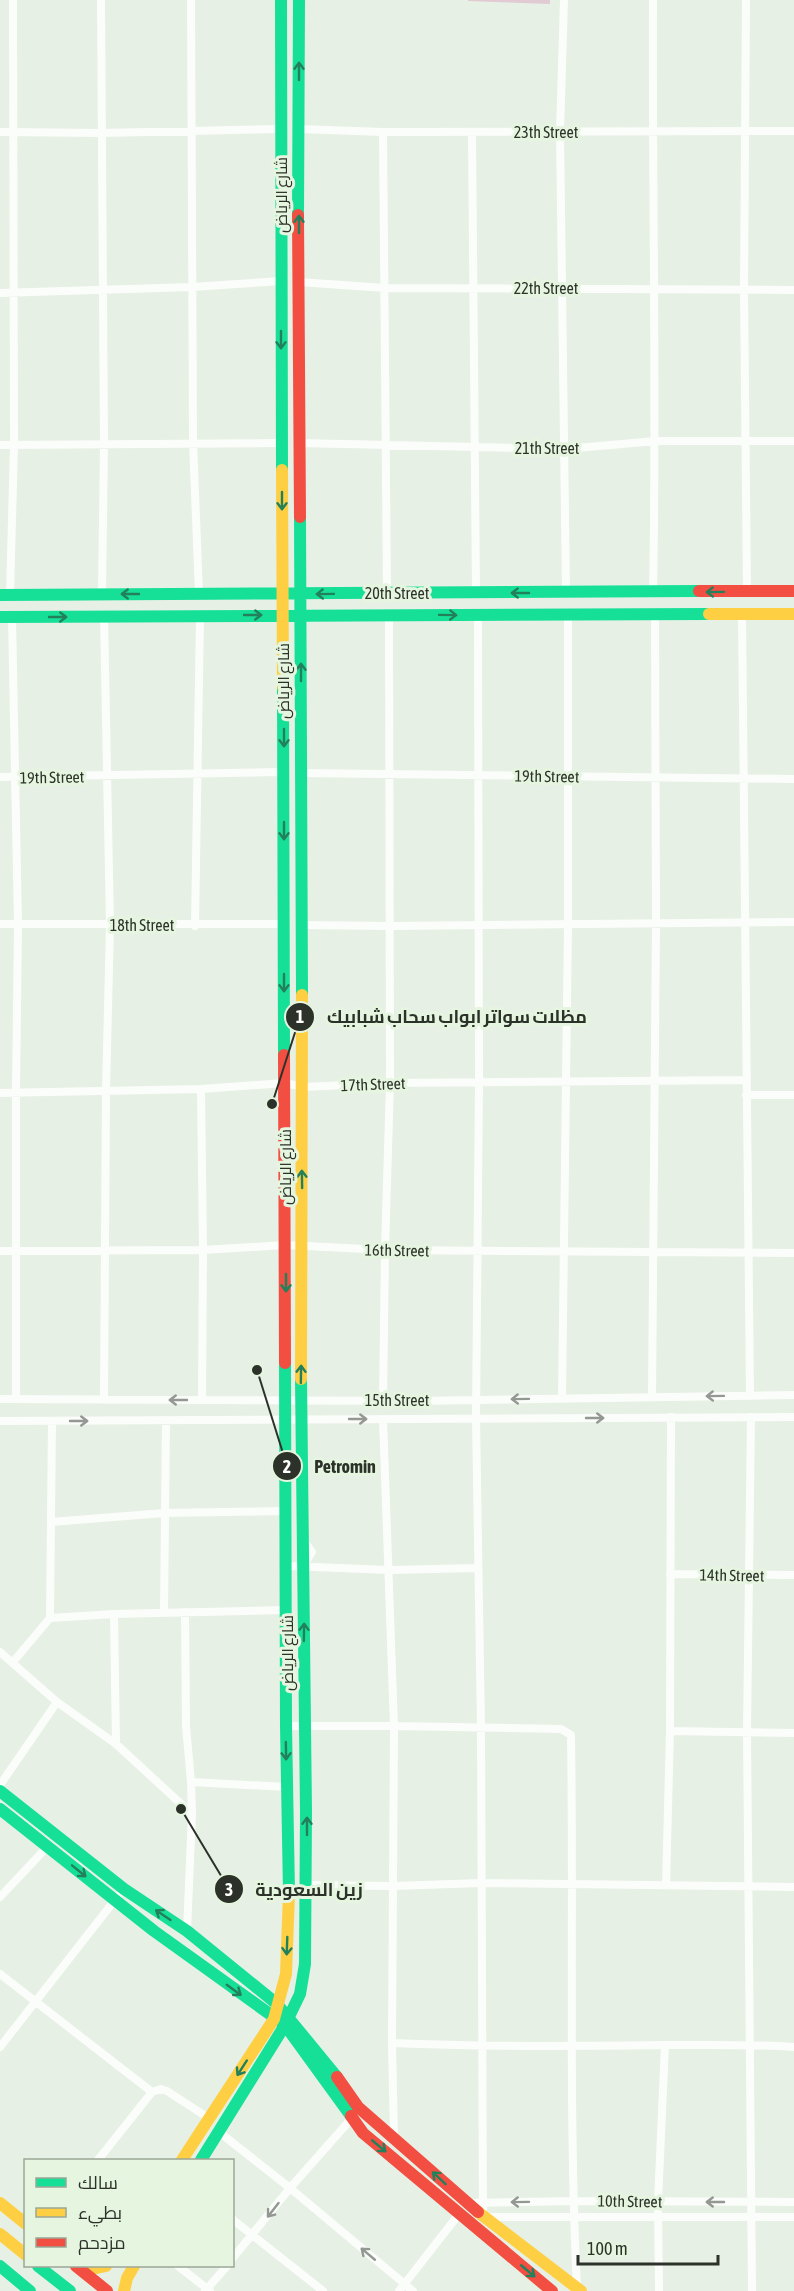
<svg xmlns="http://www.w3.org/2000/svg" width="794" height="2291" font-family="'Asap Condensed',Cairo,sans-serif">
  <style>
    .green { fill: #e1cad4 }
    .lines { fill: none; stroke-linecap: round; stroke-linejoin: round }
    .street { stroke: #fbfdfb; stroke-width: 8 }
    .fast { stroke: #16e098; stroke-width: 12 }
    .slow { stroke: #ffcf43; stroke-width: 12 }
    .jam { stroke: #f24e42; stroke-width: 12 }
    .oneway { stroke: #22805b }
    .oneway2 { stroke: #949892 }
    .labels { text-anchor: middle; stroke-width: 6; stroke-linejoin: round; paint-order: stroke }
    .street-label { font-size: 16px; fill: #2c3229; stroke: #e5f5df }
    .leader { fill: none; stroke: #2c3229; stroke-width: 2 }
    .callout-dot { fill: #2c3229; stroke: #e5f5df; stroke-width: 2 }
    .mark-label { font-size: 18px; text-anchor: middle; font-weight: bold; fill: #fff }
    .callout-label { font-size: 18px; text-anchor: middle; font-weight: bold; fill: #2c3229; stroke: #e5f5df; stroke-width: 6; stroke-linejoin: round; paint-order: stroke }
  </style>
  <rect width="100%" height="100%" fill="#e7f0e4"/>
  <path class="green" d="M468,0H550V4L468,1Z"/>
  <g class="lines">
    <path class="street" d="M101,0L104,444L102,594
      M191,0L193,442L199,594
      M564,0L560,132L566,593
      M746,0L744,290L747,591
      M299,129L383,132L794,131
      M0,132L102,133L281,129
      M383,132L387,593
      M472,132L476,593
      M299,282L385,288L794,290
      M0,293L192,287L281,281
      M300,443L565,449L656,441H794
      M0,445L282,443
      M653,593C657,396 652,198 653,0
      M10,595L14,445L13,0
      M742,614L750,1396
      M478,616L479,1083L476,1418L481,1728L483,2217H794
      M12,617L18,924L16,1093V1399
      M301,773L794,779
      M0,777L284,772
      M0,924H284
      M301,925L391,926L794,922
      M195,926L200,616
      M201,1089L203,1250L202,1400
      M0,1093L201,1089L285,1083L303,1087L390,1083L746,1080
      M746,1095H794
      M0,1251L203,1250L286,1245L385,1250L794,1253
      M652,1397L656,923L655,615
      M0,1399L412,1401L794,1395
      M562,1399L568,925V616
      M104,1400L106,1091L110,925L104,616
      M383,1401L385,1250L390,1083L389,615
      M751,1417L747,1732L752,2291
      M383,1419L394,1726L392,2043L394,2137
      M0,1421L794,1417
      M51,1522L164,1513L287,1511
      M302,1538L312,1552L304,1565
      M287,1566L389,1570L478,1568
      M670,1574L794,1575
      M164,1612L166,1420
      M185,1612L186,1726L191,1782L192,1814L187,1931
      M114,1614L116,1744
      M50,1618L52,1421
      M0,1652L57,1702L116,1744L192,1814
      M13,1662L50,1618L114,1614L287,1610
      M286,1726H394L561,1729L571,1735C574,1920 568,2104 577,2288
      M670,1731L794,1733
      M191,1782L287,1787
      M0,1785L57,1702
      M307,1885L393,1886L481,1883L794,1887
      M666,1885L670,1731L671,1417
      M0,1897L48,1846
      M0,1974L152,2092
      M392,2043C483,2047 575,2046 666,2045C709,2045 751,2044 794,2047
      M0,2047L118,1896
      M219,2132L290,2188L413,2291
      M98,2160L152,2092L161,2089L167,2091L210,2119
      M466,2203L573,2201L794,2202
      M232,2219L323,2291
      M232,2259L290,2188L352,2118
      M178,2266L210,2291
      M205,2291L227,2266
      M399,2291L459,2214
      M659,2291L658,2202L665,2045"/>
    <path class="fast" d="M281,0L282,470
      M298,215L299,0
      M300,517L302,995
      M0,595L699,591
      M0,617L709,614
      M283,687L284,1055
      M285,1363L286,1726L289,1893
      M0,1791L124,1889L187,1931L277,2004L337,2077
      M0,1809L154,1931L285,2025L351,2116
      M201,2160L285,2025L300,1994L305,1964L306,1812L301,1379
      M0,2266L30,2291
      M38,2266L70,2291"/>
    <path class="slow" d="M282,470L283,687
      M709,614H794
      M301,1379L302,995
      M182,2160L274,2019L286,1974L289,1893
      M0,2203L26,2224
      M478,2212L581,2291
      M0,2234L26,2255
      M81,2266L92,2269L106,2266
      M124,2291L127,2278L134,2266"/>
    <path class="jam" d="M298,215L300,517
      M699,591H794
      M284,1055L285,1363
      M337,2077L358,2107L478,2212
      M351,2116L363,2133L552,2291
      M76,2266L107,2291"/>
  </g>
  <defs><path id="oneway-shaft" d="M-6 0H5M1.5-3L5.5 0L1.5 3" fill="none" stroke-width="1.6" stroke-linecap="round" stroke-linejoin="round" transform="scale(1.5)"/></defs>
  <g class="oneway">
    <use href="#oneway-shaft" transform="translate(299 71) rotate(-90)"/>
    <use href="#oneway-shaft" transform="translate(299 224) rotate(-90)"/>
    <use href="#oneway-shaft" transform="translate(281 340) rotate(90)"/>
    <use href="#oneway-shaft" transform="translate(282 501) rotate(90)"/>
    <use href="#oneway-shaft" transform="translate(715 592) rotate(179)"/>
    <use href="#oneway-shaft" transform="translate(520 593) rotate(-180)"/>
    <use href="#oneway-shaft" transform="translate(130 594) rotate(180)"/>
    <use href="#oneway-shaft" transform="translate(325 594) rotate(179)"/>
    <use href="#oneway-shaft" transform="translate(253 615)"/>
    <use href="#oneway-shaft" transform="translate(448 615) rotate(1)"/>
    <use href="#oneway-shaft" transform="translate(58 617)"/>
    <use href="#oneway-shaft" transform="translate(301 672) rotate(-90)"/>
    <use href="#oneway-shaft" transform="translate(284 738) rotate(90)"/>
    <use href="#oneway-shaft" transform="translate(284 831) rotate(90)"/>
    <use href="#oneway-shaft" transform="translate(284 983) rotate(90)"/>
    <use href="#oneway-shaft" transform="translate(302 1179) rotate(-91)"/>
    <use href="#oneway-shaft" transform="translate(286 1283) rotate(90)"/>
    <use href="#oneway-shaft" transform="translate(301 1374) rotate(-89)"/>
    <use href="#oneway-shaft" transform="translate(304 1632) rotate(-89)"/>
    <use href="#oneway-shaft" transform="translate(286 1751) rotate(89)"/>
    <use href="#oneway-shaft" transform="translate(307 1826) rotate(-90)"/>
    <use href="#oneway-shaft" transform="translate(79 1871) rotate(39)"/>
    <use href="#oneway-shaft" transform="translate(163 1915) rotate(-146)"/>
    <use href="#oneway-shaft" transform="translate(287 1946) rotate(92)"/>
    <use href="#oneway-shaft" transform="translate(234 1990) rotate(36)"/>
    <use href="#oneway-shaft" transform="translate(242 2068) rotate(123)"/>
    <use href="#oneway-shaft" transform="translate(379 2146) rotate(40)"/>
    <use href="#oneway-shaft" transform="translate(439 2178) rotate(-137)"/>
    <use href="#oneway-shaft" transform="translate(528 2271) rotate(40)"/>
  </g>
  <g class="oneway2">
    <use href="#oneway-shaft" transform="translate(715 1396) rotate(179)"/>
    <use href="#oneway-shaft" transform="translate(520 1399) rotate(179)"/>
    <use href="#oneway-shaft" transform="translate(178 1400) rotate(-180)"/>
    <use href="#oneway-shaft" transform="translate(595 1418)"/>
    <use href="#oneway-shaft" transform="translate(358 1419)"/>
    <use href="#oneway-shaft" transform="translate(79 1421)"/>
    <use href="#oneway-shaft" transform="translate(520 2202) rotate(179)"/>
    <use href="#oneway-shaft" transform="translate(715 2202) rotate(-180)"/>
    <use href="#oneway-shaft" transform="translate(273 2210) rotate(128)"/>
    <use href="#oneway-shaft" transform="translate(368 2254) rotate(-140)"/>
  </g>
  <g class="labels">
    <g class="street-label">
      <text x="546" y="138">23th Street</text>
      <text transform="translate(281 195) rotate(-90)" y="6">شارع الرياض</text>
      <text x="546" y="294">22th Street</text>
      <text x="547" y="454">21th Street</text>
      <text x="397" y="599">20th Street</text>
      <text transform="translate(283 681) rotate(-90)" y="6">شارع الرياض</text>
      <text transform="translate(547 776) rotate(1)" y="6">19th Street</text>
      <text transform="translate(52 777) rotate(-1)" y="6">19th Street</text>
      <text x="142" y="931">18th Street</text>
      <text transform="translate(373 1084) rotate(-2)" y="6">17th Street</text>
      <text transform="translate(285 1167) rotate(-90)" y="6">شارع الرياض</text>
      <text transform="translate(397 1250) rotate(1)" y="6">16th Street</text>
      <text x="397" y="1406">15th Street</text>
      <text transform="translate(732 1575) rotate(1)" y="6">14th Street</text>
      <text transform="translate(287 1653) rotate(-90)" y="6">شارع الرياض</text>
      <text transform="translate(630 2201) rotate(1)" y="6">10th Street</text>
    </g>
  </g>
  <path class="leader" d="M272 1104L300 1017M257 1370L287 1466M181 1809L229 1889"/>
  <g class="callout-dot">
    <circle cx="272" cy="1104" r="6"/>
    <circle cx="257" cy="1370" r="6"/>
    <circle cx="181" cy="1809" r="6"/>
    <circle cx="300" cy="1017" r="15"/>
    <circle cx="287" cy="1466" r="15"/>
    <circle cx="229" cy="1889" r="15"/>
  </g>
  <g class="mark-label">
    <text x="300" y="1023">1</text>
    <text x="287" y="1473">2</text>
    <text x="229" y="1896">3</text>
  </g>
  <g class="callout-label">
    <text x="457" y="1023">مظلات سواتر ابواب سحاب شبابيك</text>
    <text x="345" y="1473">Petromin</text>
    <text x="309" y="1896">زين السعودية</text>
  </g>
  <rect x="24" y="2159" width="210" height="108" fill="#e5f5df" stroke="#9ba796" stroke-width="1.5"/>
  <rect x="36" y="2178" width="30" height="9" fill="#16e098" stroke="#9ba796" stroke-width="1.5"/>
  <text x="78" y="2189" font-size="18" fill="#2c3229">سالك</text>
  <rect x="36" y="2208" width="30" height="9" fill="#ffcf43" stroke="#9ba796" stroke-width="1.5"/>
  <text x="78" y="2219" font-size="18" fill="#2c3229">بطيء</text>
  <rect x="36" y="2238" width="30" height="9" fill="#f24e42" stroke="#9ba796" stroke-width="1.5"/>
  <text x="78" y="2249" font-size="18" fill="#2c3229">مزدحم</text>
  <path d="M578 2255v9h140v-9" fill="none" stroke="#2c3229" stroke-width="3"/>
  <text x="587" y="2255" font-size="18" fill="#2c3229" stroke="#e5f5df" stroke-width="4.5" paint-order="stroke">100 m</text>
</svg>
